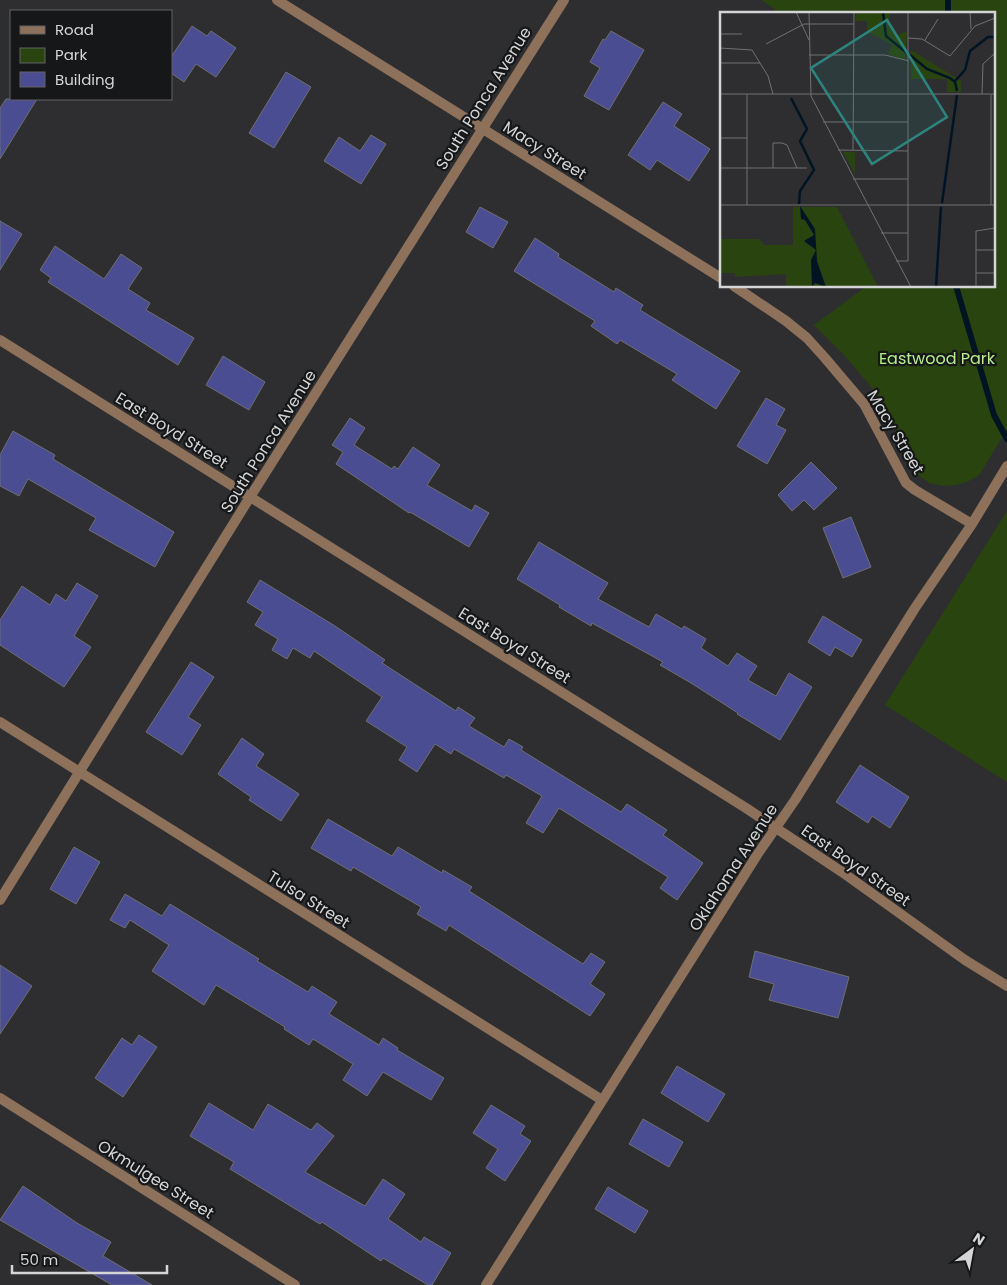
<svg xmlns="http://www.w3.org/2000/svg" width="1007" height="1285" font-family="Poppins,sans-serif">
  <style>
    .green { fill: #29440f }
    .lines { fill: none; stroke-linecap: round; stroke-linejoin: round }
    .stream { stroke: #001524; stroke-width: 6 }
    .building { fill: #4a4d92; stroke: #6f6f72 }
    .minor { stroke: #8e715a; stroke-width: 10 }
    .tertiary { stroke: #8e715a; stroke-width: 10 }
    .labels { text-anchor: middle; stroke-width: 4.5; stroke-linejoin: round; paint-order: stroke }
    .street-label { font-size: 16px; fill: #d5d5d7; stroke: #161718 }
    .park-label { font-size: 16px; fill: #b5ee8c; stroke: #161718 }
    .inset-river { fill: none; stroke: #001524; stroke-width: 2.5 }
    .inset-road { fill: none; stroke: #717173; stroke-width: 1 }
    .view { fill: #2d847e; fill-opacity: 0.15; stroke: #2d847e; stroke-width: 2.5 }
    .inset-edge { fill: none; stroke: #d5d5d7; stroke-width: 2.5 }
  </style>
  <rect width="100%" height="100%" fill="#2e2e31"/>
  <path class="green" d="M762,0H1007V429L980,474L976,477L967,482L956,485L944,486L929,483L917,474L889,412L868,383L843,354L814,325L867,286H993V14H781Z
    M1007,511V782L885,705Z"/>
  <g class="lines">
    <path class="stream" d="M948,0V14
      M956,286L994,415L1007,439"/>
  </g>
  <path class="building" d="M192,26L207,36L211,31L236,48L216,77L196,64L184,82L171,73V57Z
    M611,31L644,50L609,110L584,96L600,68L590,62L603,39L605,40Z
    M286,72L311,87L274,148L249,133Z
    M6,99H37L0,159V108Z
    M663,102L682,114L674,126L710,149L689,181L657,160L650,170L628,155Z
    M371,135L386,144L361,184L324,161L339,137L360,151Z
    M480,207L508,222L493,248L466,232Z
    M0,221L22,234L0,270Z
    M535,238L559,254L558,257L614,292L616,288L643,305L640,310L740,371L716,409L672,380L677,374L620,340L617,344L591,326L595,321L514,271Z
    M55,246L104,279L121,254L142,268L128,289L150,303L146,310L194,338L178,365L48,282L51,278L40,270Z
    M223,356L265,382L249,410L206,385Z
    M766,398L785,409L776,425L786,430L767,464L737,446Z
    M350,418L365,428L354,445L392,469L394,466L398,469L413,447L440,465L427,485L472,511L475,505L489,513L469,547L410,512L409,513L336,464L343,452L332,445Z
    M13,431L55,455L53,459L174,532L155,567L89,530L96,518L28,479L19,496L0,486V455Z
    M811,462L837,488L814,510L804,500L792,511L778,495Z
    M851,517L871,567L843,578L823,528Z
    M539,542L608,583L598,599L649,627L656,614L682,629L684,626L706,639L701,648L728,666L737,653L757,666L748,680L776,696L789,673L812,687L780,740L737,714L738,713L691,683L660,665L663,662L592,623L591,626L559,607L560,605L517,579Z
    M260,580L335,626L385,660L382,663L456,711L458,707L475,718L469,726L504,747L509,739L523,747L521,750L621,812L627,804L667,830L663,835L703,863L677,900L660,888L668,877L559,808L543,833L526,823L542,796L506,775L504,778L454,749L451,754L435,744L417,772L399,760L407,747L366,721L382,697L314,651L310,658L293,648L287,659L272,650L278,639L255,625L263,612L247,602Z
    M77,583L98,596L74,636L91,647L64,687L0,645V620L22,586L50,605L56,594L66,601Z
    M823,616L862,640L852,657L835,647L830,656L808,642Z
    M191,662L214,677L188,717L201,725L182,755L146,732Z
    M242,738L264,754L256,766L299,794L281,821L249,800L251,797L218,774Z
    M860,765L909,797L890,828L872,816L868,823L836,802Z
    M328,819L392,856L398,847L442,873L443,870L472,887L469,891L583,964L591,953L605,962L590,984L605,994L590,1016L449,925L446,931L417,914L421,907L353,867L351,871L311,848Z
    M74,847L100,862L76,904L50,889Z
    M125,894L162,916L170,904L259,959L257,961L308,992L312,986L337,1002L329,1014L379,1045L383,1038L398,1048L397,1050L444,1078L431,1100L383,1072L367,1096L343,1080L353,1064L313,1039L309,1045L284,1029L285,1027L216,985L204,1005L152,971L169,945L130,920L125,928L110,920Z
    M755,951L849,977L838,1018L769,1000L774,984L749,977Z
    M0,965L32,986L0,1034Z
    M139,1035L157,1047L123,1097L95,1078L122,1038L132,1045Z
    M677,1066L725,1094L708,1122L661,1093Z
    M209,1103L253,1130L268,1104L311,1130L317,1123L334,1136L305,1172L365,1206L383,1179L405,1194L388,1219L421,1242L424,1237L451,1253L432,1285H428L383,1258L381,1261L322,1222L320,1224L230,1169L234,1162L190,1136Z
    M491,1105L525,1126L520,1134L531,1141L505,1181L486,1168L498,1149L473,1133Z
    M643,1119L683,1142L669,1167L629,1144Z
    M23,1186L77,1223L111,1242L103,1256L152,1285H112L0,1220Z
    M608,1187L648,1211L635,1233L595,1209Z"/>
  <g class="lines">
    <path class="minor" d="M277,0L721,278
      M734,286L786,321L807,338L825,358L864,404L906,483L915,490L972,524
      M0,722L602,1100
      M0,900L250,497L564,0
      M0,1098L295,1285
      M486,1285L757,855L795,800L915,608L972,524L1007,466"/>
    <path class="tertiary" d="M0,340L746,808L842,872L965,960L1007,986"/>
  </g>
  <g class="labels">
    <g class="street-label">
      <text transform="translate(483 98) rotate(-58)" y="6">South Ponca Avenue</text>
      <text transform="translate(545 150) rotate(32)" y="6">Macy Street</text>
      <text transform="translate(172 430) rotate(32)" y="6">East Boyd Street</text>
      <text transform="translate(896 432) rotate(59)" y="6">Macy Street</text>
      <text transform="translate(268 441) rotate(-58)" y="6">South Ponca Avenue</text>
      <text transform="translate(515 645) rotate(32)" y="6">East Boyd Street</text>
      <text transform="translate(856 865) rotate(35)" y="6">East Boyd Street</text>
      <text transform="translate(733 867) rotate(-57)" y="6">Oklahoma Avenue</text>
      <text transform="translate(309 899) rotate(32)" y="6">Tulsa Street</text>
      <text transform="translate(156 1179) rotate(32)" y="6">Okmulgee Street</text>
    </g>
    <g class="park-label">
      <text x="937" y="364">Eastwood Park</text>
    </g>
  </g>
  <g transform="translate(720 12)">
    <rect width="275" height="275" fill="#2e2e31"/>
    <path d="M136,0H170L169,9L177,23L187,19L185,48L168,42L172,32L147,20V9H135ZM191,38L241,69V80H227V67H191ZM123,140H135V163ZM73,195H117L158,275H66V262L15,265V261H1L0,227H39L44,233H73Z" fill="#29440f"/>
    <path d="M80,194L95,217L97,249L106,275L95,271L92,275L91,248L96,238L84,229L94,223L85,208L81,207Z" fill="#001524"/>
    <path class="inset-river" d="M163,0L166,24L187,41M190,43L207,57L230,66L235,70L237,79M235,69L245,58L250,39L268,25H275M71,86L87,117L80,129L94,158L80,179L79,192M222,191L237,83M216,275L221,195"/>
    <path class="inset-road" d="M76,0L89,28M89,0L91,84L191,275M250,0L251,17M0,22H22M188,26L202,27L230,44L255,14L275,6M205,28L218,7M46,32L84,12H134M0,36L32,38L48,64L53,82M89,43H165L189,49M0,51H40M0,82H275M262,82L263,52L275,41M103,110H188M0,126H27M118,138L188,139M133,138L134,0M0,156H87M53,156V131H62L67,133L77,156M133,167H188M0,193H275M27,193V82M271,193V82M161,221H188M256,238H275M176,249H188V0M256,261H275M256,275V219L275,216"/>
    <path class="view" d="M167,8L227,105L152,152L91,56Z"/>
    <rect width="275" height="275" class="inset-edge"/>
  </g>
  <rect x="10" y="10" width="162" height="90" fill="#161718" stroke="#626364"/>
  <rect x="20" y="26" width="25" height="8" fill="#8e715a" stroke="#626364"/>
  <text x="55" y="35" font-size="15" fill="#d5d5d7">Road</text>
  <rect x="20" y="48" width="25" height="15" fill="#29440f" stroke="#626364"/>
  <text x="55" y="60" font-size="15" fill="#d5d5d7">Park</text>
  <rect x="20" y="72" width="25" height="15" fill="#4a4d92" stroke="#626364"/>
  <text x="55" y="85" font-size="15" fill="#d5d5d7">Building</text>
  <g transform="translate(972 1250) rotate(32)" stroke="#161718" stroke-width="4" paint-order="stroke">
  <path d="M0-4L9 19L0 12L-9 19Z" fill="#d5d5d7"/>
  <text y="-8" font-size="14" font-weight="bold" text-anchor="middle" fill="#d5d5d7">N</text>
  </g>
  <path d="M12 1265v8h155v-8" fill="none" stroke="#d5d5d7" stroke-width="2.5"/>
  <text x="20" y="1265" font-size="15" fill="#d5d5d7" stroke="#161718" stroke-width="4" paint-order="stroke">50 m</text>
</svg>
